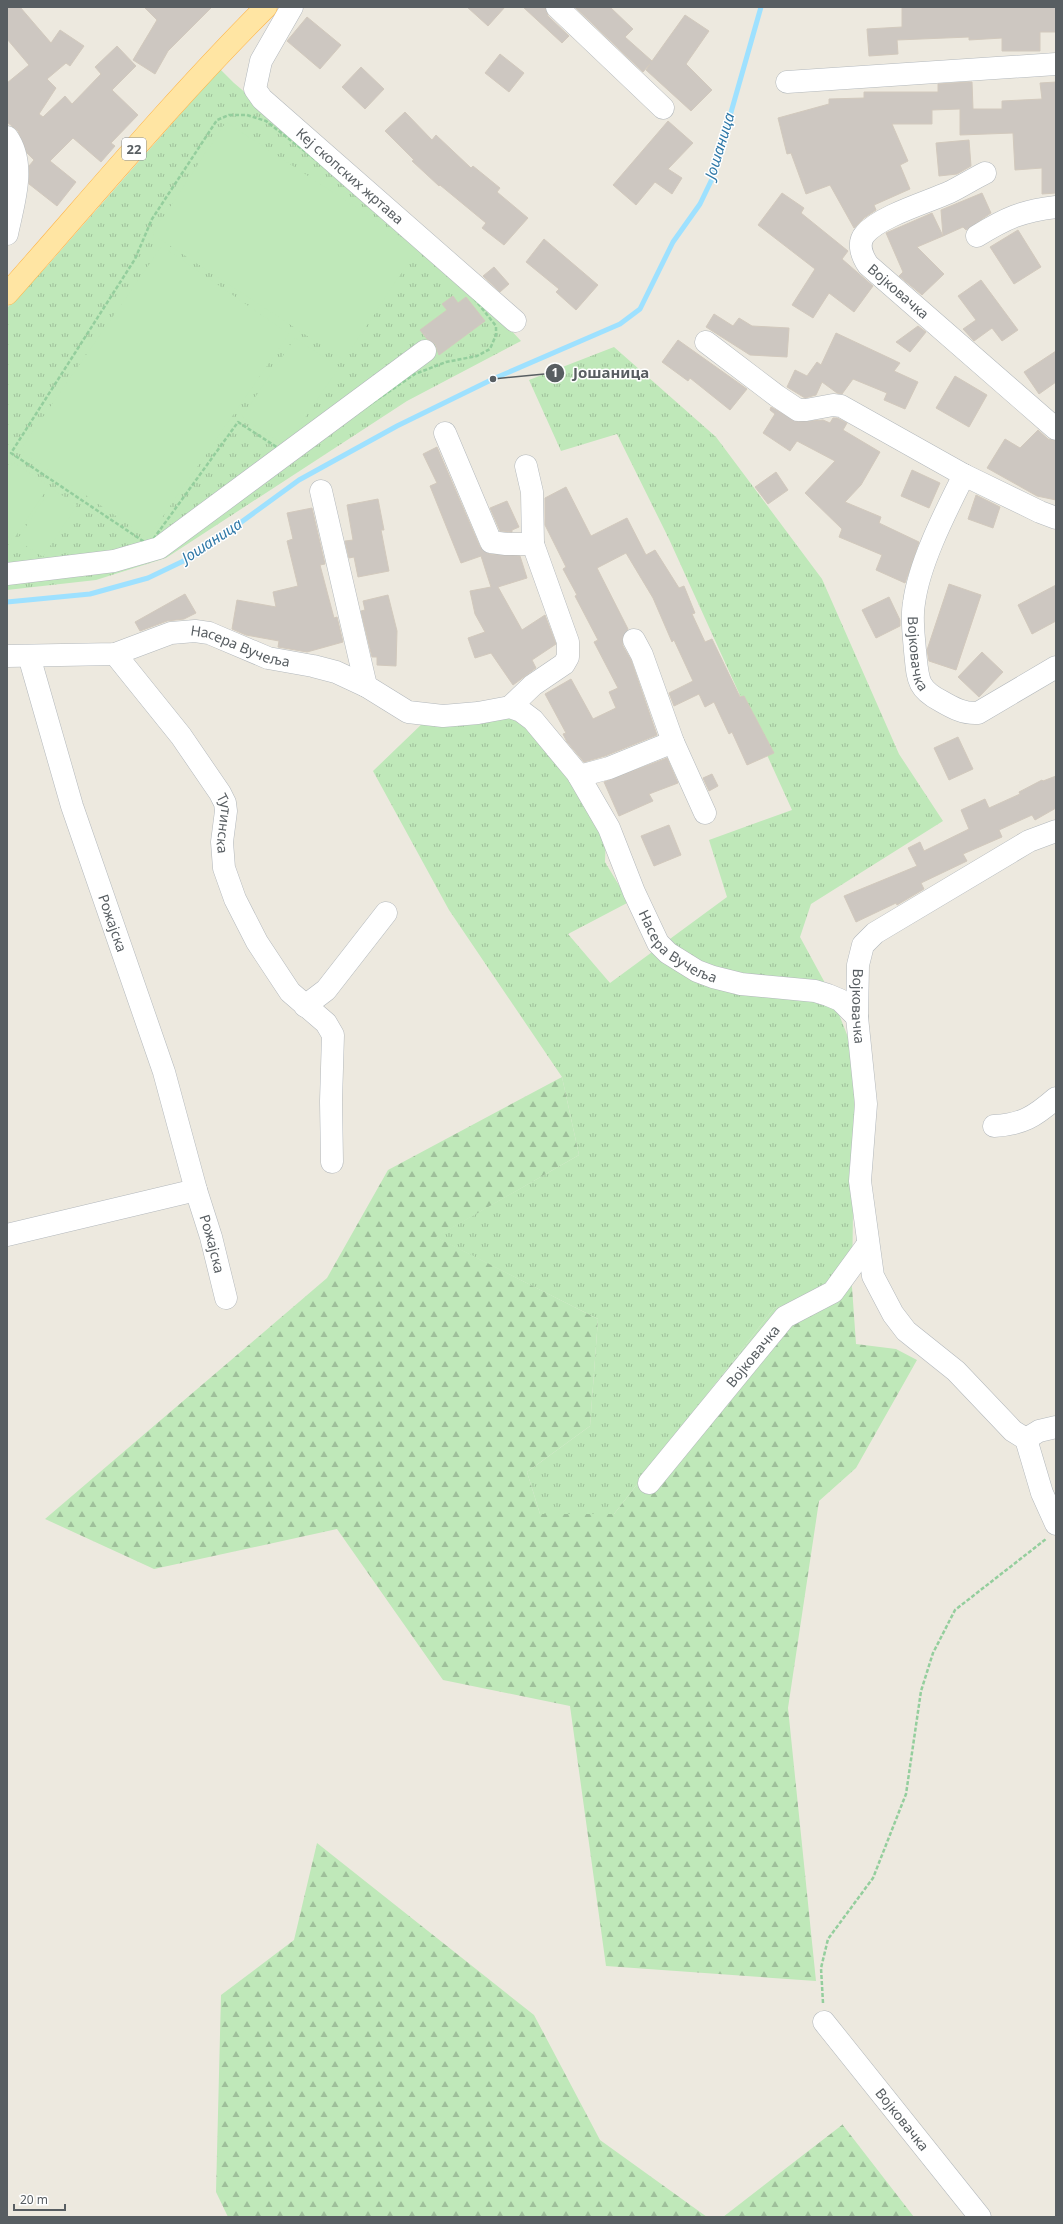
<svg xmlns="http://www.w3.org/2000/svg" width="1063" height="2224" font-family="'Noto Sans',sans-serif">
  <style>
    .grass { fill: url(#grass-tufts) }
    .forest { fill: url(#forest-firs) }
    .garden { fill: #bfe8b9 }
    .lines { fill: none; stroke-linecap: round; stroke-linejoin: round }
    .stream { stroke: #9ee1ff; stroke-width: 5 }
    .building { fill: #cdc7c1; stroke: #d2c9bd }
    .minor-casing { stroke: #b3b8bc; stroke-width: 23 }
    .major-casing { stroke: #ffb447; stroke-width: 23 }
    .path { stroke: #94ce9d; stroke-width: 2.5; stroke-dasharray: 4 2; stroke-linecap: butt }
    .minor { stroke: #fff; stroke-width: 22 }
    .major { stroke: #ffe5a3; stroke-width: 22 }
    .labels { text-anchor: middle; stroke-width: 3; stroke-linejoin: round; paint-order: stroke }
    .shield { fill: #fff; stroke: #8a8e91; stroke-width: 1 }
    .shield-label { font-size: 13px; font-weight: bold; fill: #585e62 }
    .street-label { font-size: 14px; fill: #585e62; stroke: #fff }
    .water-label { font-size: 15px; font-style: italic; fill: #2f78a7; stroke: #fff }
    .leader { fill: none; stroke: #585e62; stroke-width: 1.5 }
    .callout-dot { fill: #585e62; stroke: #fff; stroke-width: 1.5 }
    .mark-label { font-size: 12px; text-anchor: middle; font-weight: bold; fill: #fff }
    .callout-label { font-size: 15px; text-anchor: middle; font-weight: bold; fill: #585e62; stroke: #fff; stroke-width: 3; stroke-linejoin: round; paint-order: stroke }
  </style>
  <defs>
    <pattern id="grass-tufts" width="24" height="20" patternUnits="userSpaceOnUse"><rect width="24" height="20" fill="#bfe8b9"/><path d="M3 7l-1-3M5 7V3M7 7l1-3M15 17l-1-3M17 17v-4M19 17l1-3" fill="none" stroke="#9ebf9a"/></pattern>
    <pattern id="forest-firs" width="22" height="20" patternUnits="userSpaceOnUse"><rect width="22" height="20" fill="#bfe8b9"/><path d="M5 1l3.5 6h-7zM16 11l3.5 6h-7z" fill="#9ebf9a"/></pattern>
  </defs>
  <rect width="100%" height="100%" fill="#ede9df"/>
  <path class="grass" d="M220,69L234,83L458,273L521,341L407,401L166,558L96,580L7,590V308L48,265Z
    M614,347L716,437L822,579L899,754L943,821L811,904L800,937L831,994L855,1055L852,1287L774,1308L614,1514H540L527,1472L590,1426L598,1319L435,1237L579,1155L562,1077L449,910L373,771L426,720L493,714L525,719L606,832L605,862L629,902L568,934L610,983L727,897L709,840L792,810L669,539L617,434L561,451L529,380Z"/>
  <path class="forest" d="M562,1077L579,1155L436,1237L598,1319L590,1426L527,1472L540,1514H614L774,1308L852,1287L856,1344L896,1349L917,1360L856,1468L819,1501L788,1708L816,1981L606,1966L570,1706L443,1680L337,1529L154,1569L45,1519L327,1278L388,1170Z
    M317,1843L534,2015L600,2140L707,2217H228L216,2192L221,1995L294,1940Z
    M842,2124L914,2217H723L842,2125Z"/>
  <path class="garden" d="M226,122L418,248L344,360L152,234Z
    M162,246L289,334L148,538L20,450Z
    M295,338L339,367L286,446L242,417Z
    M13,462L49,486L13,540L7,536V472Z
    M51,488L77,505L43,557L17,540Z"/>
  <g class="lines">
    <path class="stream" d="M7,602L90,594L148,578L196,555L299,480L397,426L493,379L620,324L640,309L673,242L700,204L712,179L761,7"/>
  </g>
  <path class="building" d="M7,7H20L51,43L60,30L84,46L70,66L66,63L47,79L56,88L39,114L43,117L65,96L72,104L101,74L95,67L117,46L136,66L112,90L138,115L111,143L115,146L101,162L73,138L50,161L76,182L57,206L29,184V166L34,160L27,153L18,131L7,122V83L29,65L7,39Z
    M144,7H212L168,51L155,74L133,60L157,20Z
    M467,7H505L488,26Z
    M523,7H545L548,16L569,36L562,43Z
    M575,7H610L633,29L625,37L652,61L685,15L709,31L686,64L712,90L691,111L646,70L650,64L643,72Z
    M902,7H1056V32H1040V51H1002V38L969,40V37L897,40L898,54L869,56L867,29L902,27Z
    M307,17L341,45L320,69L287,41Z
    M500,54L524,73L509,92L485,73Z
    M361,67L384,89L365,109L342,87Z
    M969,82H972L973,109H1002V101L1042,99L1040,83L1056,82V193L1042,194V168L1015,170L1013,133L960,135V109L932,110V124H892L908,161L900,165L910,189L874,205L876,210L864,218L854,228L830,185L806,194L791,153L787,154L778,118L829,104V99L864,98V92H938V84Z
    M405,112L432,140L436,135L471,168L473,166L500,188L497,192L528,218L504,245L482,228L486,223L440,185L439,186L412,161L414,160L385,131Z
    M668,121L693,143L668,169L682,178L672,194L655,182L636,205L613,185Z
    M969,140L971,166L957,174L939,176L936,143Z
    M782,193L804,208L801,213L848,251L842,259L873,286L854,312L829,293L813,318L792,305L815,269L758,225Z
    M982,193L991,213L966,230L963,227L943,236L941,210Z
    M932,213L943,236L917,247L944,274L922,295L899,276L903,272L886,233Z
    M1018,230L1041,267L1014,284L990,247Z
    M544,239L598,285L576,310L556,292L559,289L526,262Z
    M494,267L509,284L500,292L483,276Z
    M981,280L1018,330L1002,341L992,328L974,341L963,329L976,320L958,296Z
    M453,296L458,303L466,297L485,321L439,355L435,344L427,339L420,330L447,310L442,304Z
    M714,314L733,326L739,318L752,326L789,328L787,357L750,355L706,327Z
    M918,326L926,332L910,352L896,342Z
    M836,333L900,363L894,371L918,382L905,409L884,400L887,393L853,379L842,394L837,393L822,382L816,395L805,398L787,387L795,370L807,376L817,362L821,365Z
    M678,340L747,389L730,410L690,378L688,381L662,362Z
    M1056,351V382L1039,394L1024,372Z
    M955,376L987,395L969,427L936,408Z
    M771,407L798,422L823,420L830,423L833,418H837L847,423L843,430L880,452L861,485L845,502L881,517L879,523L919,542L905,583L876,570L882,555L839,537L842,529L805,493L835,461L797,441L790,451L763,433L775,414L770,410Z
    M1038,430L1048,439L1056,441V500L1037,496L987,468L1005,439L1020,448Z
    M437,447L480,547L489,554L520,556L527,578L498,587L522,630L545,615L556,644L532,660L536,668L513,685L491,653L475,658L468,638L485,632L475,614L470,591L491,587L481,556L461,563L430,486L437,483L423,454Z
    M912,470L940,483L929,508L901,496Z
    M776,472L788,490L768,504L755,487Z
    M566,487L591,536L627,518L646,555L655,550L679,588L684,586L695,613L692,614L705,642L712,639L740,697L744,696L774,753L747,765L732,732L729,734L714,702L705,707L699,694L674,706L669,693L693,681L674,640L672,642L653,598L626,553L597,568L628,629L622,639L623,646L631,660L657,735L605,756L584,762L567,742L563,734L566,733L545,694L571,679L593,719L616,708L609,692L618,688L594,642L598,640L575,596L577,595L563,569L566,567L545,525V498Z
    M976,495L1000,507L993,528L968,519Z
    M378,499L384,530H381L389,571L358,577L354,557L349,558L345,541L353,540L347,505Z
    M507,501L519,527L512,530V532L500,531L490,508Z
    M312,508L325,564L320,565L334,618L337,617L343,642L307,652L278,647L279,641L246,635L232,629L237,600L276,607L273,592L298,586L287,541L293,539L287,513Z
    M949,584L981,595L956,670L929,661L927,650Z
    M1056,585V621L1032,634L1018,605Z
    M185,594L196,613L184,619L167,621L140,631L135,622Z
    M388,595L397,631L396,666L377,665V657H372L361,611L365,610L363,601Z
    M889,597L900,620V626L876,638L862,610Z
    M982,652L1003,672L979,697L958,677Z
    M958,737L973,769L949,780L934,748Z
    M667,758L678,783L649,794L653,801L619,816L604,782Z
    M712,774L718,786L709,791L703,778Z
    M1056,776V808L1035,820L1032,815L999,830L1002,837L963,854L967,861L921,883L924,889L897,905L896,903L856,922L844,896L917,866L908,848L920,842L924,851L969,829L961,810L985,799L989,808L1020,794L1019,792L1042,780L1043,781Z
    M669,825L681,855L654,866L641,836Z"/>
  <g class="lines">
    <defs>
      <g id="minor">
        <path id="s1" d="M292,7L261,61L255,89L262,99L515,321"/>
        <path d="M557,7L663,108"/>
        <path d="M787,82L1056,64"/>
        <path d="M7,137C27,165 13,204 7,234"/>
        <path id="s2" d="M985,173C973,179 962,186 950,192C928,202 880,216 865,234C857,243 862,256 868,265L1056,429"/>
        <path d="M977,236C1006,218 1022,211 1056,207"/>
        <path d="M706,342L777,396L798,410H806L833,405L841,406L964,475L1040,512L1056,518"/>
        <path d="M445,433L491,542L506,544H533"/>
        <path id="s3" d="M964,475C946,511 919,563 914,603C911,618 914,636 915,651C918,678 916,688 941,701C953,708 964,714 978,713L1056,667"/>
        <path d="M321,491L366,686"/>
        <path d="M7,574L114,561L159,548L425,351"/>
        <path d="M634,640L642,655L673,742L705,813"/>
        <path id="s4" d="M115,654L181,736L220,793L225,803L226,811L222,842L224,868L235,899L257,942L290,992L326,1023L333,1035L331,1101L332,1162"/>
        <path id="s5" d="M7,656L115,654L171,633L195,631L209,633L268,658L313,666L336,672L366,686L408,712L443,716L478,713L510,707L521,711L533,720L577,773L609,828L634,892L658,943L668,953L697,971L713,977L741,984L815,991L828,995L840,1000L857,1017"/>
        <path id="s6" d="M29,656L72,806L164,1072L196,1190L211,1237L226,1298"/>
        <path d="M510,707L533,685L564,664L568,657V642L533,544L532,492L526,466"/>
        <path d="M579,776L609,768L673,742"/>
        <path id="s7" d="M1056,831L1029,841L875,933L863,945L858,965L857,1017L866,1104L860,1181L873,1276L893,1314L906,1331L956,1371L1013,1431L1026,1439L1042,1493L1056,1524"/>
        <path d="M305,1006L326,990L386,913"/>
        <path d="M994,1126C1023,1124 1034,1117 1056,1098"/>
        <path d="M7,1235L196,1190"/>
        <path d="M1026,1439L1039,1431L1056,1427"/>
        <path id="s8" d="M649,1483L785,1317L833,1292L868,1244"/>
        <path id="s9" d="M824,2022L980,2217"/>
      </g>
      <path id="major" d="M7,294C92,198 175,98 266,7"/>
    </defs>
    <use href="#minor" class="minor-casing"/>
    <use href="#major" class="major-casing"/>
    <path class="path" d="M229,115H247L266,121L311,156L443,264L469,292L496,326V335L490,349L477,356L446,362L415,374L292,457L238,422L149,545L11,453L135,259L152,219L217,120Z
      M823,2003L821,1968L828,1939L873,1878L906,1794L921,1691L933,1653L955,1610L1046,1539"/>
    <use href="#minor" class="minor"/>
    <use href="#major" class="major"/>
  </g>
  <g class="labels">
    <rect class="shield" x="122" y="138" width="24" height="22" rx="3"/>
    <g class="shield-label">
      <text x="134" y="154">22</text>
    </g>
    <g class="street-label">
      <text dy="5" stroke="none"><textPath href="#s1" startOffset="220">Кеј скопских жртава</textPath></text>
      <text dy="5" stroke="none"><textPath href="#s2" startOffset="209">Војковачка</textPath></text>
      <text dy="5" stroke="none"><textPath href="#s5" startOffset="240">Насера Вучеља</textPath></text>
      <text dy="5" stroke="none"><textPath href="#s3" startOffset="189">Војковачка</textPath></text>
      <text dy="5" stroke="none"><textPath href="#s4" startOffset="206">Тутинска</textPath></text>
      <text dy="5" stroke="none"><textPath href="#s6" startOffset="280">Рожајска</textPath></text>
      <text dy="5" stroke="none"><textPath href="#s5" startOffset="826">Насера Вучеља</textPath></text>
      <text dy="5" stroke="none"><textPath href="#s7" startOffset="287">Војковачка</textPath></text>
      <text dy="5" stroke="none"><textPath href="#s6" startOffset="616">Рожајска</textPath></text>
      <text dy="5" stroke="none"><textPath href="#s8" startOffset="164">Војковачка</textPath></text>
      <text dy="5" stroke="none"><textPath href="#s9" startOffset="125">Војковачка</textPath></text>
    </g>
    <g class="water-label">
      <text transform="translate(720 146) rotate(-73)" y="5">Јошаница</text>
      <text transform="translate(212 541) rotate(-33)" y="5">Јошаница</text>
    </g>
  </g>
  <path class="leader" d="M493 379L555 373"/>
  <g class="callout-dot">
    <circle cx="493" cy="379" r="4"/>
    <circle cx="555" cy="373" r="10"/>
  </g>
  <g class="mark-label">
    <text x="555" y="377">1</text>
  </g>
  <g class="callout-label">
    <text x="611" y="378">Јошаница</text>
  </g>
  <rect width="1063" height="2224" fill="none" stroke="#585e62" stroke-width="16"/>
  <path d="M14 2204v6h51v-6" fill="none" stroke="#585e62" stroke-width="2"/>
  <text x="20" y="2204" font-size="12" fill="#585e62" stroke="#ffffff" stroke-width="3" paint-order="stroke">20 m</text>
</svg>
